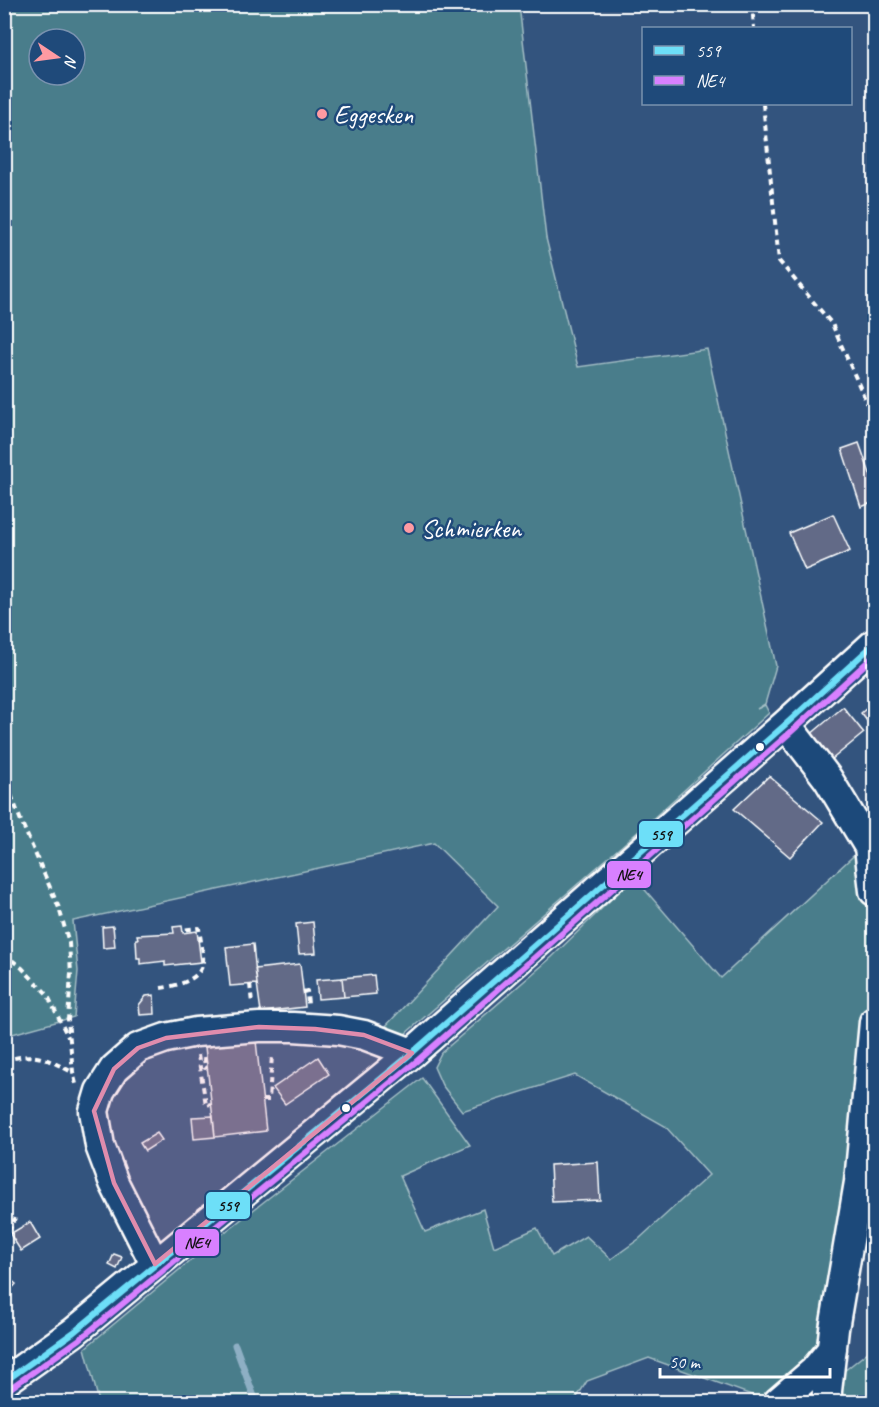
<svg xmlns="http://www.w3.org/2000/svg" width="879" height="1407" font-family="Caveat,sans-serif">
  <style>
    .green { fill: #497d8b; stroke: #a4bec5; stroke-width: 1.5; fill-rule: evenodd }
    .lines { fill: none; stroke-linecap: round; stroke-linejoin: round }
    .stream { stroke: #8eafc4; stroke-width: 7 }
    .building { fill: #626a87; stroke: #fff; stroke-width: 1.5 }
    .minor-casing { stroke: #fff; stroke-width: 33 }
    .path { stroke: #fff; stroke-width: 4; stroke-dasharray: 6 4.5; stroke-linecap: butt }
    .minor { stroke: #1f4a7a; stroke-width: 28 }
    .bus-1-casing { stroke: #1f4a7a; stroke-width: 10 }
    .bus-2-casing { stroke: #1f4a7a; stroke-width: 10 }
    .bus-1 { stroke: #6ddff8; stroke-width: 6 }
    .bus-2 { stroke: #d880ff; stroke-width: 6 }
    .marked { fill: #e08cad; fill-opacity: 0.2; stroke: #e08cad; stroke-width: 4.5; stroke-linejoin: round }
    .poi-dot { fill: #ff9aa2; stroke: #1f4a7a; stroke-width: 2 }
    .bus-dot { fill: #fff; stroke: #1f4a7a; stroke-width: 2 }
    .labels { text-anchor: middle; stroke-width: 5; stroke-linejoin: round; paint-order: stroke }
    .poi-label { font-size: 26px; fill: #fff; stroke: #1f4a7a; text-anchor: start }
    .line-badge { stroke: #1f4a7a; stroke-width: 2 }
    .pale-badge-label { font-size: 16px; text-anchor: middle; font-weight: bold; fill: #111 }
  </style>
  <rect width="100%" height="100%" fill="#33547e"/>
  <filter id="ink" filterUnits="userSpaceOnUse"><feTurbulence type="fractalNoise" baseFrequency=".0167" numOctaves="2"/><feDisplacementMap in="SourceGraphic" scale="12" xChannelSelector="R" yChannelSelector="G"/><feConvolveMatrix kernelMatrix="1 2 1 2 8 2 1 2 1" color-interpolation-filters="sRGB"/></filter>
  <g filter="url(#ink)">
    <path class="green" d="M4,5H519L546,238L578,367L707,349L776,666L765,704L757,709L765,705L769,713L648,823L405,1034L384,1028L498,906L434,843L73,921L78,971L74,1017L5,1036ZM39,39H75V75H39Z
      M863,847L872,946L866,1076L824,1352L771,1402L649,1358L587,1381L574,1402H99L85,1348L220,1236L422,1078L470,1145L400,1176L425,1232L483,1209L494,1247L537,1228L552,1256L586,1236L611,1259L639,1239L709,1175L665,1126L575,1075L462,1111L442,1085L434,1067L441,1053L552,957L634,877L721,978Z
      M874,1347V1402H834L833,1380Z"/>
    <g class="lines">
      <path class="stream" d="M235,1345L256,1402"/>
    </g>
    <path class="building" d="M859,443L874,485V502L861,507L842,449Z
      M833,514L850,551L805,570L789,533Z
      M874,702V730L861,713Z
      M843,707L864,733L831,760L810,735Z
      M769,776L823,822L790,857L734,809Z
      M313,922L316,953L299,954L296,924Z
      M113,926L115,947L103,948L102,927Z
      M182,926L183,933L197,931L201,962L165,966V961L140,964V958H137L136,939H138L137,935L174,933L173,927Z
      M253,944L257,984L230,986L226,947Z
      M300,964L305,1007L261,1012L255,969Z
      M374,975L376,994L344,997L342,978Z
      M342,978L344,997L318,999L316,980Z
      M154,995L155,1014L140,1015L139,1005L146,996Z
      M256,1041L266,1131L215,1137L205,1047Z
      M318,1057L329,1074L285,1104L273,1088Z
      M213,1116L215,1137L194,1139L192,1117Z
      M157,1133L162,1140L145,1151L140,1143Z
      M598,1162L600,1200L552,1202L550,1165Z
      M30,1222L40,1239L21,1251L10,1234Z
      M114,1254L122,1257L117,1269L109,1265Z
      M4,1274L16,1284L4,1297Z"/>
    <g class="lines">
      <defs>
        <path id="minor" d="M786,724L828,779L869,847L874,891
          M155,1264L114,1183L100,1146L94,1111L100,1091L114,1069L138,1048L166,1038L196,1032L259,1027H293L338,1030L364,1035L412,1053
          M4,1382L74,1332L412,1053L786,724L874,644
          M778,1402L814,1371L832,1349
          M827,1402V1391L834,1329L859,1182L874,1022"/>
      </defs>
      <use href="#minor" class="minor-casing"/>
      <path class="path" d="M752,4L754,28
        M763,104L779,261L832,324L874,419
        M4,776L21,821L59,908L69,943L71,973L68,1020L73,1072L76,1084
        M4,954L22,968L47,994L68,1037
        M250,984L252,1004
        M161,988C176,986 201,980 203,962C204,953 200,938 199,928L182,930
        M303,992L307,991L308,1005
        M198,1055L206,1105L211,1104
        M204,1057L205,1068L207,1067
        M4,1061C35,1051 45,1058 72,1072
        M263,1100H269L272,1055
        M4,1241L15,1218"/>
      <use href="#minor" class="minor"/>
      <defs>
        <path id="bus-1" d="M4,1382L74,1332L412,1053L786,724L874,644"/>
        <path id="bus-2" d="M9,1389L80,1339L418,1060L792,731L874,656"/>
      </defs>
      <use href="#bus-1" class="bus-1-casing"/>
      <use href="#bus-2" class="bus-2-casing"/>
      <use href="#bus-1" class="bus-1"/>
      <use href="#bus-2" class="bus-2"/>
    </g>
  </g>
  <path class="marked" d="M259,1027L315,1029L364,1035L412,1053L155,1264L114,1183L94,1111L114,1069L138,1048L166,1038Z"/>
  <g class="poi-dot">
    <circle cx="322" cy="114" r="6"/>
    <circle cx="409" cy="528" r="6"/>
  </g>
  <g class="bus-dot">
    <circle cx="760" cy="747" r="5"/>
    <circle cx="346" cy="1108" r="5"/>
  </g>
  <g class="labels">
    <g class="poi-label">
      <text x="334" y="123">Eggesken</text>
      <text x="421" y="537">Schmierken</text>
    </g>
  </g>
  <g class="line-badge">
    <rect x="638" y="820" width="46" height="28" rx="6" fill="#6ddff8"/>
    <rect x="606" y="860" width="46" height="29" rx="6" fill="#d880ff"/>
    <rect x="205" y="1191" width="46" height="29" rx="6" fill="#6ddff8"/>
    <rect x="174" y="1228" width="46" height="29" rx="6" fill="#d880ff"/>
  </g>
  <g class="pale-badge-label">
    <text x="661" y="840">559</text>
    <text x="629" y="880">NE4</text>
    <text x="228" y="1211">559</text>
    <text x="197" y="1248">NE4</text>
  </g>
  <rect width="879" height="1407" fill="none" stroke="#1f4a7a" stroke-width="24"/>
  <rect x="12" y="12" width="855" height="1383" fill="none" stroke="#fff" stroke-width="2" filter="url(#ink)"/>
  <rect x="642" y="27" width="210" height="78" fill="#1f4a7a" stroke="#7992af" stroke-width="1.5"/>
  <rect x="654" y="46" width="30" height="9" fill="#6ddff8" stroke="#7992af" stroke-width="1.5"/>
  <text x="696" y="57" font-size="18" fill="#ffffff">559</text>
  <rect x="654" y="76" width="30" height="9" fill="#d880ff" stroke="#7992af" stroke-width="1.5"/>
  <text x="696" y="87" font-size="18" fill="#ffffff">NE4</text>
  <g transform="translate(57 57) rotate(103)"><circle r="28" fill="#1f4a7a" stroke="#7992af" stroke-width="1.5"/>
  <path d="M0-4.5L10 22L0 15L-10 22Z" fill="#ff9aa2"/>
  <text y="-9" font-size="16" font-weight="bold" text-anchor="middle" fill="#ffffff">N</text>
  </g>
  <path d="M660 1368v9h170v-9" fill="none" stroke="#ffffff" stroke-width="3"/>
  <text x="669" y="1368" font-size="18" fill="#ffffff" stroke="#1f4a7a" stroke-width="4.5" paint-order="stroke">50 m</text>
</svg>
